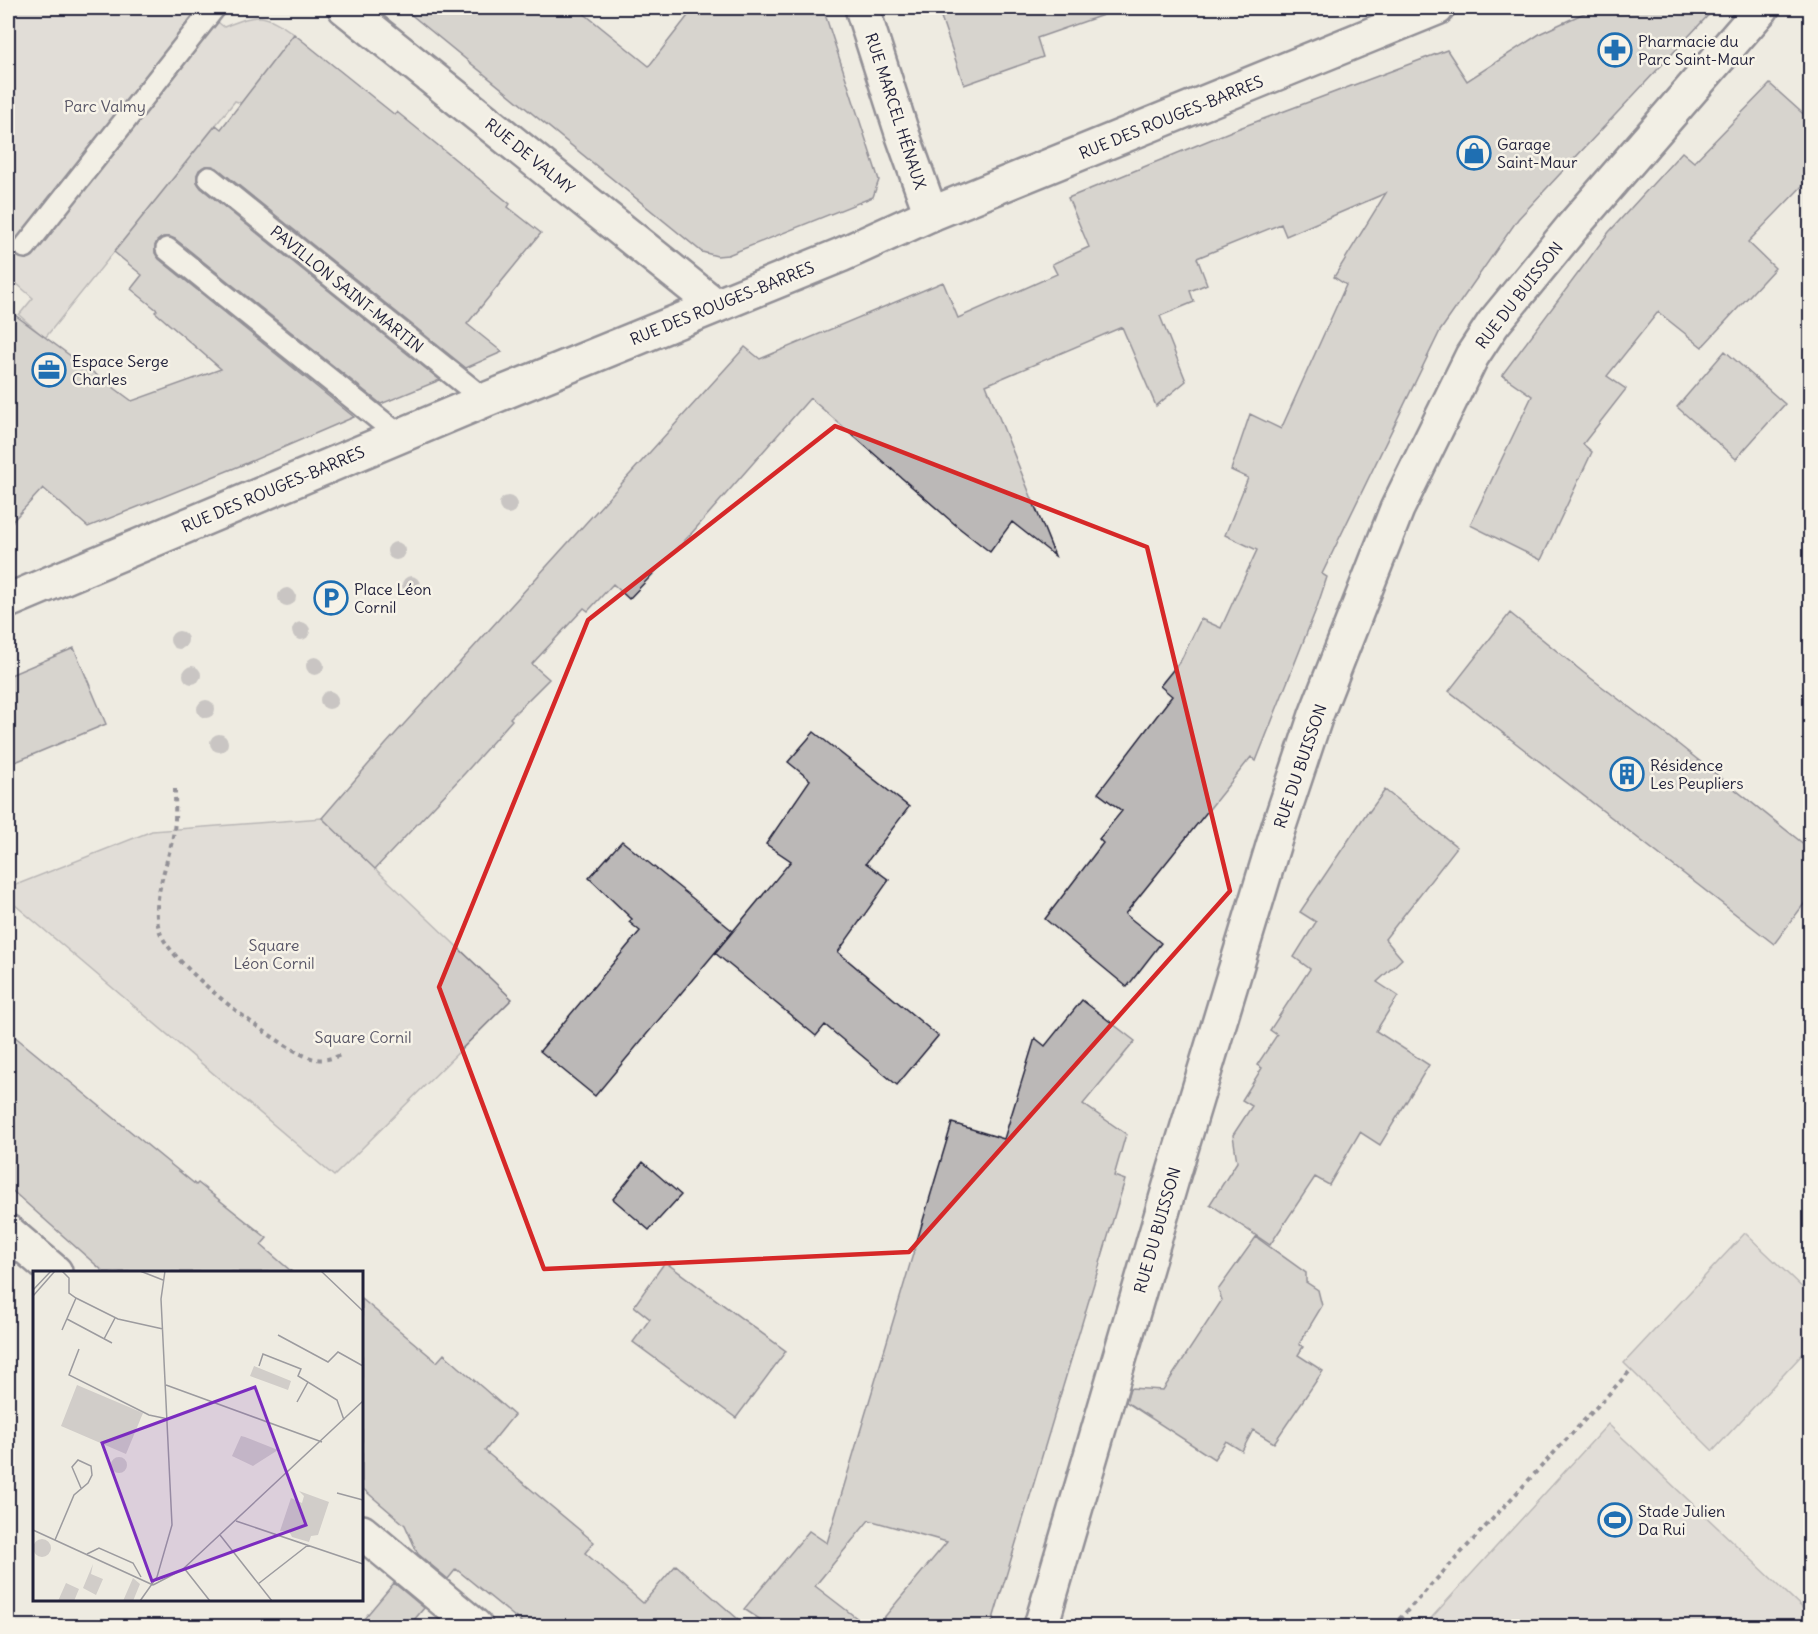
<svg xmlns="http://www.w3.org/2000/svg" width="1818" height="1634" font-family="Delius,sans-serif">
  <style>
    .green { fill: #d1cdc9; stroke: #7a7882; stroke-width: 1.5 }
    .building { fill: #bbb8b7; stroke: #22223b; stroke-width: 1.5 }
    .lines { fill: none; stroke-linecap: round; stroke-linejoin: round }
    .lane-casing { stroke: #22223b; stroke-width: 26 }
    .street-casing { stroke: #22223b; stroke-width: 38 }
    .secondary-casing { stroke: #22223b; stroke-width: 38 }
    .path { stroke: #22223b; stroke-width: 4; stroke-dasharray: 4.5 4.5; stroke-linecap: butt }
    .lane { stroke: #f7f3e8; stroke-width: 21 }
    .street { stroke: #f7f3e8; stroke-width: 33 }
    .secondary { stroke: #f7f3e8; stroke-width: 33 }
    .tree { fill: #9b989d }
    .marked { fill: none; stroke: #d62828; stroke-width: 4.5; stroke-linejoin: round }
    .labels { text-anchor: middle; stroke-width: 5; stroke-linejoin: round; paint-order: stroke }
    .poi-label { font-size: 16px; fill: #22223b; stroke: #f7f3e8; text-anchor: start }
    .park-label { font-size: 16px; fill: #575566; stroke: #f7f3e8 }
    .street-label { font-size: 16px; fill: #22223b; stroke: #f7f3e8 }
    .inset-road { fill: none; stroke: #9c9b9f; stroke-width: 1.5 }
    .view { fill: #7b2cbf; fill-opacity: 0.15; stroke: #7b2cbf; stroke-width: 3 }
    .inset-edge { fill: none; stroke: #22223b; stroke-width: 3 }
  </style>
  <rect width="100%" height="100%" fill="#eeebe1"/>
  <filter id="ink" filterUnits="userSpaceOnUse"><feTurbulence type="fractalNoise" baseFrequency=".0167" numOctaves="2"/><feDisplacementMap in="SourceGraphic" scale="12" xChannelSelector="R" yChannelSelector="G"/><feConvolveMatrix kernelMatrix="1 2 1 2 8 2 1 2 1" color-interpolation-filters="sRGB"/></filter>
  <g filter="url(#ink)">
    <path class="green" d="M8,8H200L224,27C259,13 263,12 294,34L241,103L235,101L45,338L19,315L33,298L8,276Z
      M322,818L512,999L334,1176L8,899V888L152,831Z
      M1745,1233L1810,1295V1346L1713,1451L1624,1363Z
      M1608,1424L1810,1615V1626H1424Z"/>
    <path class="building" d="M403,8H577L649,66L694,8H823L879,180L873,197L728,255L717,256L702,252Z
      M938,8H1105L1106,14L1037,38L1043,57L964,85Z
      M1595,8H1715L1518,219L1440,331L1322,574L1327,577L1317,607L1256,761L1251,757L1125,914L1161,943L1127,987L1045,919L1103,843L1099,839L1122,811L1098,793L1172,696L1160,686L1181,660L1201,619L1221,628L1237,593L1257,550L1225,535L1248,478L1231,470L1250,414L1281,429L1346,285L1334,277L1386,193L1286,236L1281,224L1197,258L1207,284L1190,291L1194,302L1160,316L1186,381L1156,406L1122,327L986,385L1055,556L1012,522L990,552L958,527L810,398L690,535L629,599L613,584L588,611L584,608L532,664L549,679L510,718L512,720L465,773L375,869L322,818L386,744L745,347L760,359L943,282L958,318L1057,274L1052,264L1089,247L1068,198L1234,130L1447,50L1467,81L1541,33Z
      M294,34L395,115L397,112L510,204L508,207L541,233L467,324L502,352L466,368L217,168L212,166H205L199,170L197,175V182L201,188L440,380L381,404L175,239L170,237H163L157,241L155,246V253L159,259L354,417L247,463L88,527L43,488L8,526V310L132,401L221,369L155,312L157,310L131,289L142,275L114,252L216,125L221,129Z
      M1770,84L1810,120V178L1748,242L1775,268L1702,347L1658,312L1607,376L1626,389L1583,444L1592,452L1541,560L1470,525L1532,396L1502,375L1609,232L1682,152L1694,162Z
      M1725,351L1785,404L1736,459L1677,407Z
      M1510,613L1584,673L1678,744L1810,849V896L1774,944L1449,691Z
      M74,648L106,724L8,765V676Z
      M814,732L909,807L866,863L889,880L838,952L938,1036L897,1085L825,1025L816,1036L715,953L791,861L766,844L810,780L788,762Z
      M1385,790L1457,847L1385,939L1402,959L1377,982L1398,996L1376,1031L1429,1065L1380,1145L1360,1132L1329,1185L1315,1177L1270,1245L1210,1204L1237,1162L1233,1135L1252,1106L1242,1100L1262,1068L1257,1065L1277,1035L1270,1030L1310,969L1294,957L1316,922L1300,912L1368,811L1369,812Z
      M622,841L733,931L595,1096L540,1051L640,931L629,922L632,919L589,878Z
      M1082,1000L1135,1041L1083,1104L1126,1134L1114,1176L1125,1180L991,1626H877L947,1542L869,1520L815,1586L867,1626H770L744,1609L809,1531L827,1543L952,1123L1004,1139L1035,1038L1045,1046Z
      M8,1031L196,1185L198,1183L267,1238L261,1245L292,1272H104L8,1187Z
      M643,1162L681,1195L649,1230L613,1199Z
      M1256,1237L1306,1273V1282L1318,1290L1322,1306L1299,1344L1303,1347L1298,1355L1323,1371L1274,1443L1253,1430L1242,1451L1226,1441L1214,1459L1126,1402L1130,1388L1163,1390L1222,1300L1218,1290Z
      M665,1262L786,1351L736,1418L633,1342L650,1319L634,1306Z
      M362,1299L437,1362L444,1354L514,1415L485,1451L594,1542L585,1553L643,1603L676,1565L746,1626H526L456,1569L448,1579L418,1554L405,1525L362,1488Z
      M394,1583L424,1608L409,1626H358Z"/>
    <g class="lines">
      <defs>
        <path id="lane" d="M209,178L485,400
          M25,247L214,8
          M167,249L400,436"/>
        <path id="street" d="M345,8L715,305
          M862,8L903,136L931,214
          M8,1232L55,1272
          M362,1532L475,1626"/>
        <path id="secondary" d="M8,601L485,400L841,255L931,214L1437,8
          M1041,1626L1174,1172L1279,826L1316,715L1397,509L1472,356L1493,324L1574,225L1762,8"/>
      </defs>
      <use href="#lane" class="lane-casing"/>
      <use href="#street" class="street-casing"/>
      <use href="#secondary" class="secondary-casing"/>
      <path class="path" d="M175,789C175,802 176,816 174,830C170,860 149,903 160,932C172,966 274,1044 308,1057C321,1062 331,1059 343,1054
        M1393,1626L1631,1370"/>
      <use href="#lane" class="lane"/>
      <use href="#street" class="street"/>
      <use href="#secondary" class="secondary"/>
    </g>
    <g class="tree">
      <circle cx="508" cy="505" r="9"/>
      <circle cx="396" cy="551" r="9"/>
      <circle cx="411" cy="585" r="9"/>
      <circle cx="287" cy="597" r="9"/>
      <circle cx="301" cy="631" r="9"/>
      <circle cx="179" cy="640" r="9"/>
      <circle cx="315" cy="666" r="9"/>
      <circle cx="192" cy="675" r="9"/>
      <circle cx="329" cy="700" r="9"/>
      <circle cx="206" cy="709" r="9"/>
      <circle cx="219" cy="743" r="9"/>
    </g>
  </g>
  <path d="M0 0H1818V1634H0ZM835,426L1147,547L1230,891L909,1252L544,1269L439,987L588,620Z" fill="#eeebe1" fill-opacity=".55" fill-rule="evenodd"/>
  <path class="marked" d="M835,426L1147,547L1230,891L909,1252L544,1269L439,987L588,620Z"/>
  <defs>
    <symbol id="pharmacy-ring" viewBox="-11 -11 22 22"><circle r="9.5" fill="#f7f3e8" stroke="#1f6fb2" stroke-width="1.5"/><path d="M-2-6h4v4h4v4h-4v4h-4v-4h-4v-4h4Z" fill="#1f6fb2"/></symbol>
    <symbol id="shop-ring" viewBox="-11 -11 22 22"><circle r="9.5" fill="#f7f3e8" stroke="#1f6fb2" stroke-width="1.5"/><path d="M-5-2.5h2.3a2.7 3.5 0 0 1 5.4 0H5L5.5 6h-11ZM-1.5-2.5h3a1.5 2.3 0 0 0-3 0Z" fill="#1f6fb2"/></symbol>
    <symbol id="office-ring" viewBox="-11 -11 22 22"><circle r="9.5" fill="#f7f3e8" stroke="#1f6fb2" stroke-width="1.5"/><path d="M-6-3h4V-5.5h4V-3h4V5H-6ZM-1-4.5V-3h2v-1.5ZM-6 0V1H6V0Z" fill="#1f6fb2"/></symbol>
    <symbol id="parking-ring" viewBox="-11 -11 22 22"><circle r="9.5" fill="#f7f3e8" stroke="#1f6fb2" stroke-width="1.5"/><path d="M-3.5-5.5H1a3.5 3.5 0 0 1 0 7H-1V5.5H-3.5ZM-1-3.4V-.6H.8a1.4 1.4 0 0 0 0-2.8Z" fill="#1f6fb2"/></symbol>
    <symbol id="building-ring" viewBox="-11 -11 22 22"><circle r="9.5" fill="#f7f3e8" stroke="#1f6fb2" stroke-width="1.5"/><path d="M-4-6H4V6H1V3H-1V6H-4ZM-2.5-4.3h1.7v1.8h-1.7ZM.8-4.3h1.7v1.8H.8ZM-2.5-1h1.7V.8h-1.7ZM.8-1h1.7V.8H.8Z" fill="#1f6fb2"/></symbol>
    <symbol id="stadium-ring" viewBox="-11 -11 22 22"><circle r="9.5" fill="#f7f3e8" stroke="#1f6fb2" stroke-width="1.5"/><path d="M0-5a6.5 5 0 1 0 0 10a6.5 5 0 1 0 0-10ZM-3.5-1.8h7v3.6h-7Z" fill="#1f6fb2"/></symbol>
  </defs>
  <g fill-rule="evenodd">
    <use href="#pharmacy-ring" x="1596" y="31" width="38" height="38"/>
    <use href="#shop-ring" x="1455" y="134" width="38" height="38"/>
    <use href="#office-ring" x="30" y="351" width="38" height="38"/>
    <use href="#parking-ring" x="312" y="579" width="38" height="38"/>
    <use href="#building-ring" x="1608" y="755" width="38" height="38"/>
    <use href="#stadium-ring" x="1596" y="1501" width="38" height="38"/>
  </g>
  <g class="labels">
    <g class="poi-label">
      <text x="1638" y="47">Pharmacie du<tspan x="1638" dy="18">Parc Saint-Maur</tspan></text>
      <text x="1497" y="150">Garage<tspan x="1497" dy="18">Saint-Maur</tspan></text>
      <text x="72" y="367">Espace Serge<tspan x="72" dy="18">Charles</tspan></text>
      <text x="354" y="595">Place Léon<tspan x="354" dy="18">Cornil</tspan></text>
      <text x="1650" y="771">Résidence<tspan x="1650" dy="18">Les Peupliers</tspan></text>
      <text x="1638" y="1517">Stade Julien<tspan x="1638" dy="18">Da Rui</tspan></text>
    </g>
    <g class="park-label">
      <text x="105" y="112">Parc Valmy</text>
      <text x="274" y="951">Square<tspan x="274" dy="18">Léon Cornil</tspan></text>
      <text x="363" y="1043">Square Cornil</text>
    </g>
    <g class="street-label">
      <text transform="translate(896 111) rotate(72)" y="6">RUE MARCEL HÉNAUX</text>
      <text transform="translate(1171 117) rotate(-22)" y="6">RUE DES ROUGES-BARRES</text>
      <text transform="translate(530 156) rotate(39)" y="6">RUE DE VALMY</text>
      <text transform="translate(347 289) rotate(39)" y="6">PAVILLON SAINT-MARTIN</text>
      <text transform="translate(1519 295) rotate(-52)" y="6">RUE DU BUISSON</text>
      <text transform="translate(722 303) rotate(-22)" y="6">RUE DES ROUGES-BARRES</text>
      <text transform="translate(273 489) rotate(-23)" y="6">RUE DES ROUGES-BARRES</text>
      <text transform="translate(1300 766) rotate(-71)" y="6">RUE DU BUISSON</text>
      <text transform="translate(1157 1230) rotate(-74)" y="6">RUE DU BUISSON</text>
    </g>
  </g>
  <g transform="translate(33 1271)">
    <rect width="330" height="330" fill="#eeebe1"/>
    <path d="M221,95L258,110L255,119L217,105ZM44,114L110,142L93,183L28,155ZM208,165L212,166L245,179L220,195L199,185ZM78 194a8 8 0 1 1 16 0a8 8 0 1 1-16 0ZM266,220L296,231L285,264L278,265L276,271L259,266L256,260H247L258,227L269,232L271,225ZM0 277a9 9 0 1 1 18 0a9 9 0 1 1-18 0ZM60,293L58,303L70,308L63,324L50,317ZM100,307L107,313L100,330H90ZM33,312L46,318L41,330H25Z" fill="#d1cdc9"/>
    <path class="inset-road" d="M29,0L36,7V22L43,27L85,48L130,58M107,0L130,9M288,0L330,40M0,19L18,0M0,25L22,0M34,48L79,72M29,59L43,27M245,64L295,91L305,81L330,95M71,68L82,47M46,78L36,104L116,144L135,148M226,95L230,83L268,98L265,105L304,129L311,149M133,114L289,171M264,131L275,111M304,222L330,229M203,250L330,293M0,259L120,314M187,264L239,330M22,269L41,224L55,212L59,204L58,195L45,189L39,196L48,217M54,283L66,277L100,292L108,306M151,297L177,330M225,313L275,274M120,314L149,299L330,130M107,330L124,306L139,254L128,28L132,0"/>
    <path class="view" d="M222,116L273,254L119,310L69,172Z"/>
    <rect width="330" height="330" class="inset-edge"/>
  </g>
  <rect width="1818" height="1634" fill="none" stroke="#f7f3e8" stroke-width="30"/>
  <rect x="15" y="15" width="1788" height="1604" fill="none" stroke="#22223b" stroke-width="2" filter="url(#ink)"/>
</svg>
